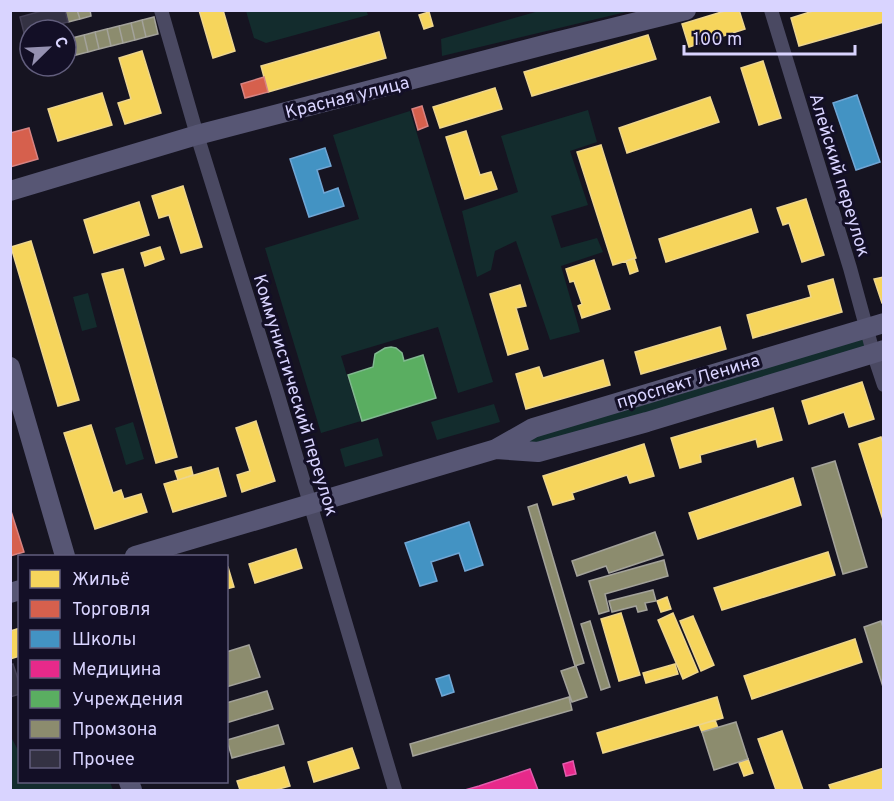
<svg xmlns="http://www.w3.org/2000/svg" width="894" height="801" font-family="Overpass,sans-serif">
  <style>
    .green { fill: #132c2d }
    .homes { fill: #f6d55c; stroke: #edd58d; stroke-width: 1.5 }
    .shops { fill: #d6604d; stroke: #d78382; stroke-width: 1.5 }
    .schools { fill: #4393c3; stroke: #70a6d5; stroke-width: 1.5 }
    .health { fill: #e7298a; stroke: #e35cad; stroke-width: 1.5 }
    .public { fill: #5aae61; stroke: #80b990; stroke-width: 1.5 }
    .industry { fill: #8c8c6e; stroke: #a3a29a; stroke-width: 1.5 }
    .building { fill: #343243; stroke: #433f54; stroke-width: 1.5 }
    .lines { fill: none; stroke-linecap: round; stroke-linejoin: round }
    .street { stroke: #4a4962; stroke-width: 14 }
    .secondary { stroke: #575674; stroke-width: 20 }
    .labels { text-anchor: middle; stroke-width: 6; stroke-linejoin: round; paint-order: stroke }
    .street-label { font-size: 18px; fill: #d9d4ff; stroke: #130f26 }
  </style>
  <rect width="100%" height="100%" fill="#161421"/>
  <path class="green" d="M366,10L368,15L266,43L254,38L246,11Z
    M539,11H630L442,56L441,39Z
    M588,110L597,142L570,151L588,205L551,216L561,248L597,238L603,252L561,266L580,332L550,340L516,241L495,251L491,270L477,277L462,211L518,192L501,136Z
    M410,111L493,382L458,393L438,327L341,356L361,421L321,433L265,248L359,219L333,135Z
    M88,293L97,327L82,331L73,297Z
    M862,334L866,352L529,446L527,438Z
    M494,404L500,422L437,440L431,422Z
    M133,422L144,459L126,465L115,428Z
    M378,438L383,456L345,467L340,449Z
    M11,737L19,752L20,782H110L113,790H11Z"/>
  <path class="homes" d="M199,10H223L235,51L213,58Z
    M728,10H739L745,29L689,47L682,24Z
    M816,10H884V22L799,46L791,18Z
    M429,12L433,26L424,29L419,15Z
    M379,32L386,58L268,92L261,66Z
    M648,35L656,59L532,96L524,72Z
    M142,51L161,113L125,124L118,103L131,99L119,58Z
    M763,61L781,118L759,125L741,68Z
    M495,88L502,109L440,128L433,107Z
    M102,93L112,125L58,141L48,109Z
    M710,97L719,122L627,153L619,128Z
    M466,131L480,175L491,172L497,189L465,199L446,137Z
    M601,145L636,258L613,265L577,152Z
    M183,186L202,247L181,253L169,215L159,218L152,196Z
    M806,199L824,255L802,262L789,223L783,225L777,208Z
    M139,202L149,235L94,253L84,220Z
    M751,209L758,232L666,262L659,239Z
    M31,241L79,400L58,406L11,247Z
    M160,247L164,259L145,266L141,253Z
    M634,258L638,271L630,274L626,261Z
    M594,260L610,309L582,318L578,306L582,304L574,281L570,282L566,269Z
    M123,269L177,457L156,463L102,274Z
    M884,277V303H882L874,279Z
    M833,279L842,312L753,338L747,315L811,297L808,286Z
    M520,285L526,306L516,308L528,349L508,355L490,294Z
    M720,327L726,349L641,374L635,352Z
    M603,360L610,385L526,409L516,374L539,367L543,378Z
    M862,382L874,419L849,427L844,412L809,424L802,401Z
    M773,408L782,440L758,447L756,439L700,455L701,462L680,468L671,438Z
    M256,421L275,481L242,492L237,475L250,471L236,428Z
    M91,425L113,493L121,490L124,499L141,494L147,512L95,529L64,433Z
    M881,437L884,446V523L859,444Z
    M644,444L654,476L630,483L627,475L572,493L574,499L553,505L543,476Z
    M191,467L193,475L178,480L175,471Z
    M218,468L226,496L173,512L164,484Z
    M793,478L801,505L698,539L689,513Z
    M296,549L302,568L255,583L249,564Z
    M828,552L835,575L722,610L714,588Z
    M226,567H228L234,587L226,589Z
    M667,597L671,609L661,612L657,601Z
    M621,613L640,675L619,681L601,619Z
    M673,613L698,672L683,679L658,620Z
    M693,616L714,665L701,671L680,621Z
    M20,628V656L10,659V631Z
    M855,639L862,662L752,699L744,676Z
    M675,664L678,674L646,683L643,673Z
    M717,697L723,718L603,753L597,733Z
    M715,720L718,728L702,732L699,725Z
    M782,731L803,790H776L758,739Z
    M352,748L359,768L314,782L308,762Z
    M748,759L753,773L744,776L739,763Z
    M284,767L290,786L275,790H240L237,781Z
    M884,768V790H831L829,785Z"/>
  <path class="shops" d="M264,77L268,92L245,98L241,84Z
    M422,106L428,126L418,130L412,109Z
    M29,128L38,159L10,167V133Z
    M10,508L24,552L10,556Z"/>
  <path class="schools" d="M857,95L880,162L856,170L833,103Z
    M325,148L331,166L317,170L324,193L338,188L344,206L309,217L290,159Z
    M469,522L483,565L465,571L459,553L431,562L437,581L420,586L405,543Z
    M449,675L454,692L442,696L436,679Z"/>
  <path class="health" d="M573,761L576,774L566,776L563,764Z
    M530,769L538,790H465L479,786Z"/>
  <path class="public" d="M391,347L396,348L402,353L404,361L423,355L436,398L362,421L348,375L373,367L375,354L385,348Z"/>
  <path class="industry" d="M65,10H77L80,19L68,22Z
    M77,10H90L91,16L80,19Z
    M154,17L158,34L146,37L142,20Z
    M142,20L146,37L135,40L131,23Z
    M131,23L135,40L123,43L119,26Z
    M119,26L123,43L111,46L107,29Z
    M107,29L111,46L99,49L95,32Z
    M95,32L99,49L88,52L84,35Z
    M84,35L88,52L76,55L72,38Z
    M72,38L76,55L66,57V39Z
    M835,461L867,567L843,574L812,468Z
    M537,504L584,663L575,666L528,507Z
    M655,532L663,555L609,573L606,566L577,576L572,561Z
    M664,560L668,576L605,594L609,611L599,614L589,581Z
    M653,590L656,601L645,603L647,610L638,612L636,606L612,612L609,601Z
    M590,621L610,687L601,690L581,624Z
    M881,621L884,630V690L864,627Z
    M249,645L260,677L226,687V652Z
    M576,666L587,697L572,702L561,671Z
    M267,691L273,709L226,723V703Z
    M569,697L572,710L413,756L410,744Z
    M736,722L748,759L714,770L702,732Z
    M278,725L284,744L232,758L227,740Z"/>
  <path class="building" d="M45,10H65L68,22L37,30H30V32L24,33L20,17Z
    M13,664L20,685V694L10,697V665Z"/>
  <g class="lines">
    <path class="street" d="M161,10L197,135L277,392L395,790
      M771,10L850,268L873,352L884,385"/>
    <path class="secondary" d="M10,191L197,135L552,43L686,10
      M10,367L65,556
      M496,449L538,452L647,422L884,350
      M135,556L496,449L533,428L884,323
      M10,593L20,590
      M129,782L132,790"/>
  </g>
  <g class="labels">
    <g class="street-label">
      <text transform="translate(347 97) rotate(-14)" y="6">Красная улица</text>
      <text transform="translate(840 175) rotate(73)" y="6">Алейский переулок</text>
      <text transform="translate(688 381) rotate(-17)" y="6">проспект Ленина</text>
      <text transform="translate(296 395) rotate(73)" y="6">Коммунистический переулок</text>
    </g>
  </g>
  <rect width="894" height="801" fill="none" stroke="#d9d4ff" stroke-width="24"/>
  <rect x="18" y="555" width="210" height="228" fill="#130f26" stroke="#625e7d" stroke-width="1.5"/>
  <rect x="30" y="570" width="30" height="18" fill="#f6d55c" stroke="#625e7d" stroke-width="1.5"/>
  <text x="72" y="585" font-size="18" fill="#d9d4ff">Жильё</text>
  <rect x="30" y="600" width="30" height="18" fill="#d6604d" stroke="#625e7d" stroke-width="1.5"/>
  <text x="72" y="615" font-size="18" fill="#d9d4ff">Торговля</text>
  <rect x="30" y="630" width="30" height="18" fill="#4393c3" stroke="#625e7d" stroke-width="1.5"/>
  <text x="72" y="645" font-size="18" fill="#d9d4ff">Школы</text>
  <rect x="30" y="660" width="30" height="18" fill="#e7298a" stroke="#625e7d" stroke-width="1.5"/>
  <text x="72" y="675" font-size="18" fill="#d9d4ff">Медицина</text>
  <rect x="30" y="690" width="30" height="18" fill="#5aae61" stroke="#625e7d" stroke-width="1.5"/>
  <text x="72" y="705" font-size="18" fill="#d9d4ff">Учреждения</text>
  <rect x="30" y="720" width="30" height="18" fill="#8c8c6e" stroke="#625e7d" stroke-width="1.5"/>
  <text x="72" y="735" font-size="18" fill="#d9d4ff">Промзона</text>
  <rect x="30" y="750" width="30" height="18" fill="#343243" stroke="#625e7d" stroke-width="1.5"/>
  <text x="72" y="765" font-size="18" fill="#d9d4ff">Прочее</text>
  <g transform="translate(48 48) rotate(66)"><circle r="28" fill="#130f26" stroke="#625e7d" stroke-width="1.5"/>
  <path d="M0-4.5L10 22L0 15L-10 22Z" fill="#9591b1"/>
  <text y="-9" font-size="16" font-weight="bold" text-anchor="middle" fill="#d9d4ff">С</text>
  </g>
  <path d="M684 45v9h171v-9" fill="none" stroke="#d9d4ff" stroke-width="3"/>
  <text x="693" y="45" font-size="18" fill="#d9d4ff" stroke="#130f26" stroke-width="4.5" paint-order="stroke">100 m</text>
</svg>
